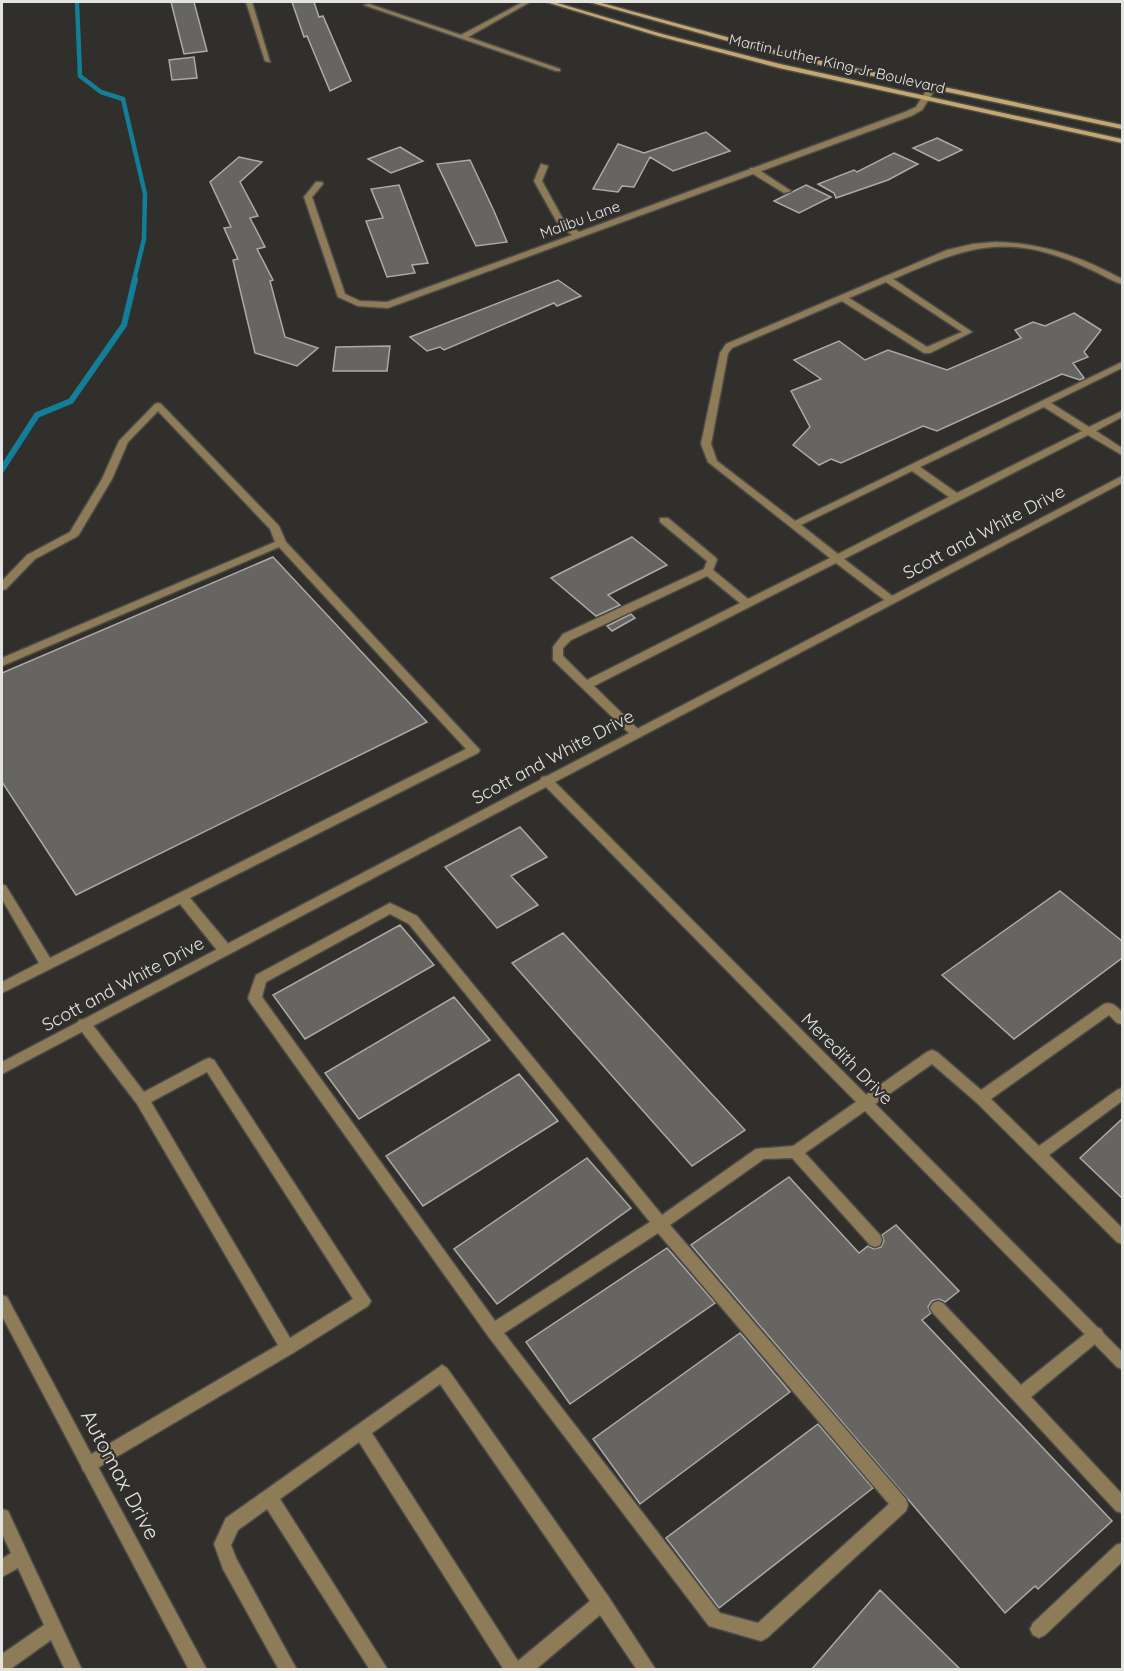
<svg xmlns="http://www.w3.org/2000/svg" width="1124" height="1671" font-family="Quicksand,sans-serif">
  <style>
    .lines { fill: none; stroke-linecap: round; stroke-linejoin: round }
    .stream-far1 { stroke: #137e98; stroke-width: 4.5 }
    .stream { stroke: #137e98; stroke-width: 6 }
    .building { fill: #666561; stroke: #abaaa6; stroke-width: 1.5 }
    .service-casing { stroke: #4d4c49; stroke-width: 3 }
    .minor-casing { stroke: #4d4c49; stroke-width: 3 }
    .secondary-casing { stroke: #4d4c49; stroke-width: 3 }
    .service { fill: #8e7c59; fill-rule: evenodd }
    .minor { fill: #8e7c59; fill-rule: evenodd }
    .secondary { fill: #c4a76f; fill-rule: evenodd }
    .labels { text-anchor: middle; stroke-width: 4.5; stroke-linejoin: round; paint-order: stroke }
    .far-street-label { font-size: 15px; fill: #e3e3e1; stroke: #302f2c }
    .street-label { font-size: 18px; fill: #e3e3e1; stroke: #302f2c }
    .near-street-label { font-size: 21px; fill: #e3e3e1; stroke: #302f2c }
  </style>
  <rect width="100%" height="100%" fill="#302f2c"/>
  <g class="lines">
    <path class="stream-far1" d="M77,2L80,76L101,92L123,99L145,194L144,239L134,280"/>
    <path class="stream" d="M2,469L37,415L71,401L124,325L135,279"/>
  </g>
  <path class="building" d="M171,2H194L207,51L184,54Z
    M292,2H314L319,17L323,16L351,81L330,91L307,36L304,37Z
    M194,57L197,78L172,80L169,60Z
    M706,132L730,151L673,171L650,157L634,187L622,186L618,192L593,189L618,144L644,153Z
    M937,138L962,150L939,161L913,148Z
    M400,147L423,161L391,173L368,159Z
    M894,153L918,164L888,180L836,198L834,193L818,184L854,170L857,172Z
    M239,157L262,162L240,182L258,216L250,218L265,247L257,249L273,280L270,281L285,337L318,348L297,366L255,353L233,260L238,259L224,228L231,227L210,182Z
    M470,160L494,211L507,242L476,246L437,164Z
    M399,185L428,263L412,265L415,273L387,277L366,221L383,218L371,189Z
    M806,185L831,197L799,213L774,201Z
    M558,280L581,296L557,306L554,303L444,350L440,347L427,351L410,337Z
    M1074,313L1101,330L1084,352L1088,357L1073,363L1084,378L1080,380L1062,374L937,431L923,426L841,463L831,459L819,465L793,445L810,427L791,391L821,379L794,360L839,341L865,360L888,350L947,370L1021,338L1015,330L1033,322L1045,326Z
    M390,346L387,371H333L336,347Z
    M632,537L667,565L608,595L620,605L596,616L551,578Z
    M273,557L427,722L76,895L2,782V673Z
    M631,614L635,618L612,631L607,626Z
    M520,827L547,857L511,876L538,905L497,928L445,867Z
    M1060,891L1122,941V958L1014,1039L942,975Z
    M400,925L434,965L305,1039L273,995Z
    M563,933L745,1130L692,1166L512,963Z
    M454,997L490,1040L359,1119L325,1073Z
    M519,1074L558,1121L423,1206L386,1156Z
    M1122,1119V1198L1080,1158Z
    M587,1158L631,1208L497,1304L454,1249Z
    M789,1177L859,1253L868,1246L874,1249L881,1247L884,1241L882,1235L896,1225L959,1291L945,1302L939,1299L932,1301L928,1307L931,1313L922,1320L1112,1521L1038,1589L1035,1586L1005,1613L691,1245Z
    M667,1248L715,1303L570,1404L526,1342Z
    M740,1333L790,1392L640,1504L593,1439Z
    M818,1424L873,1488L719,1608L666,1538Z
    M880,1590L961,1670H811Z"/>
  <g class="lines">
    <defs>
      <path id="service" d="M523,2H530L468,37L560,69V71H556L364,5L369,4L461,35Z
        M750,168H756L791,191L784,193L750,172Z
        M995,242C1042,243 1082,257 1122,279V284C1114,282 1106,277 1098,273C1085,267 1073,261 1060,257C993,233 953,254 893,279L972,332L930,353H924L842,301L732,348L728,353L711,444L717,461L795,521L1122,362V368L1051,403L1089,427L1122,411V417L1096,431L1122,448V455L1088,435L844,559L895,598L896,600L895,602H887L836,563L594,686L642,733L636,737L632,736L553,660V647L563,634L704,569L707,561L660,522V518H668L716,558L717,560L713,570L748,599L830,558L708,462L701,444L720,353L726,344L947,250L973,244ZM886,282L962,332L927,347L849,298ZM1044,407L1082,431L957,493L920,467ZM912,471L949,497L838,554L801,525ZM707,576L740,603L587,680L563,656V648L571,640Z
        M158,403L161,404L279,526L286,542L480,750L478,753L190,898L230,946L231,950L230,954H220L180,904L2,993V982L39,963L2,899V884L6,886L50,958L466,749L279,547L2,666V658L275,542L270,529L158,411L128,442L112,479L78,536L35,559L6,589L2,590V581L27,555L70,532L102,479L119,441L155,404Z
        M390,903L417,916L662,1215L756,1149L793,1146L927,1052L932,1050L937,1052L981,1090L1104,1004C1112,1001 1117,1007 1122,1012V1024L1117,1023L1109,1015L991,1099L1039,1146L1117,1090L1122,1088V1101L1049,1155L1122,1228V1244L1117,1242L976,1102L932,1064L805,1153L880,1235L882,1240L880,1245L875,1247L870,1245L792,1158L764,1159L670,1225L906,1499L908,1505L906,1511L767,1638L761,1641L709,1626L488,1336L250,1002L248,998L256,975ZM390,914L409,924L650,1222L495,1321L262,997L266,982ZM658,1233L889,1504L758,1623L720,1613L504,1333Z
        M84,1019L89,1020L144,1092L204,1060L209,1058L214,1060L371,1301L368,1306L293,1353L89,1473L83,1471L81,1465L83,1459L278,1345L137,1104L79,1028L77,1024L79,1020ZM207,1072L353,1299L290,1338L151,1102Z
        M938,1301L943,1303L1021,1385L1091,1329L1096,1327L1101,1329L1104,1334L1101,1339L1031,1397L1122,1494V1513L1116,1511L933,1313L930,1308L933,1303Z
        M442,1365L447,1368L608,1596L656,1670H637L600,1615L535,1670H504L359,1442L280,1499L388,1670H370L267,1509L238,1530L231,1545L236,1558L297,1670H279L223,1569L214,1544L226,1518ZM440,1384L590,1601L518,1661L372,1433Z
        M2,1509L8,1511L82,1670H65L51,1640L9,1670H2V1654L44,1625L18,1568L2,1577V1559L11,1553L2,1534Z
        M1122,1543V1562L1045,1635L1039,1638L1033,1635L1030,1629L1033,1623L1116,1545Z"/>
      <path id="minor" d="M246,2H252L270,62L265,61Z
        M929,86L936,88L922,110L911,116L388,308L358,306L338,297L304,197L316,182H322L323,184L312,197L345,294L360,301L387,302L572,235L558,224L534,181L541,164L548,166L542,181L564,221L579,232L905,112L916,107Z
        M1122,476V483L555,782L1122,1352V1369L1117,1367L546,787L2,1074V1062L540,780L542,777L547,776Z
        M2,1295L7,1297L207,1670H189L2,1316Z"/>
      <path id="secondary" d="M546,2H554L662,34L780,64L1122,139V143L779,68L658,36Z
        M589,2H598L789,54L1122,125V129L788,58Z"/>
    </defs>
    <use href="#service" class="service-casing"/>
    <use href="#minor" class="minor-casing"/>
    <use href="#secondary" class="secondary-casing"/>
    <use href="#service" class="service"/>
    <use href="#minor" class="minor"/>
    <use href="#secondary" class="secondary"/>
  </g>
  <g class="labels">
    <g class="far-street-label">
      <text transform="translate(837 64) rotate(13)" y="5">Martin Luther King Jr Boulevard</text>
      <text transform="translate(580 220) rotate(-20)" y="5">Malibu Lane</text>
    </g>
    <g class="street-label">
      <text transform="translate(984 532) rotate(-28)" y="6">Scott and White Drive</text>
      <text transform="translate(553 757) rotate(-28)" y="6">Scott and White Drive</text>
      <text transform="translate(123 984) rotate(-28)" y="6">Scott and White Drive</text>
      <text transform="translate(847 1059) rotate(45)" y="6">Meredith Drive</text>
    </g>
    <g class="near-street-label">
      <text transform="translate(120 1475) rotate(62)" y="7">Automax Drive</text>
    </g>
  </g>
  <rect width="1124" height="1671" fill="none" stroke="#e3e3e1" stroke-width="6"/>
</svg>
